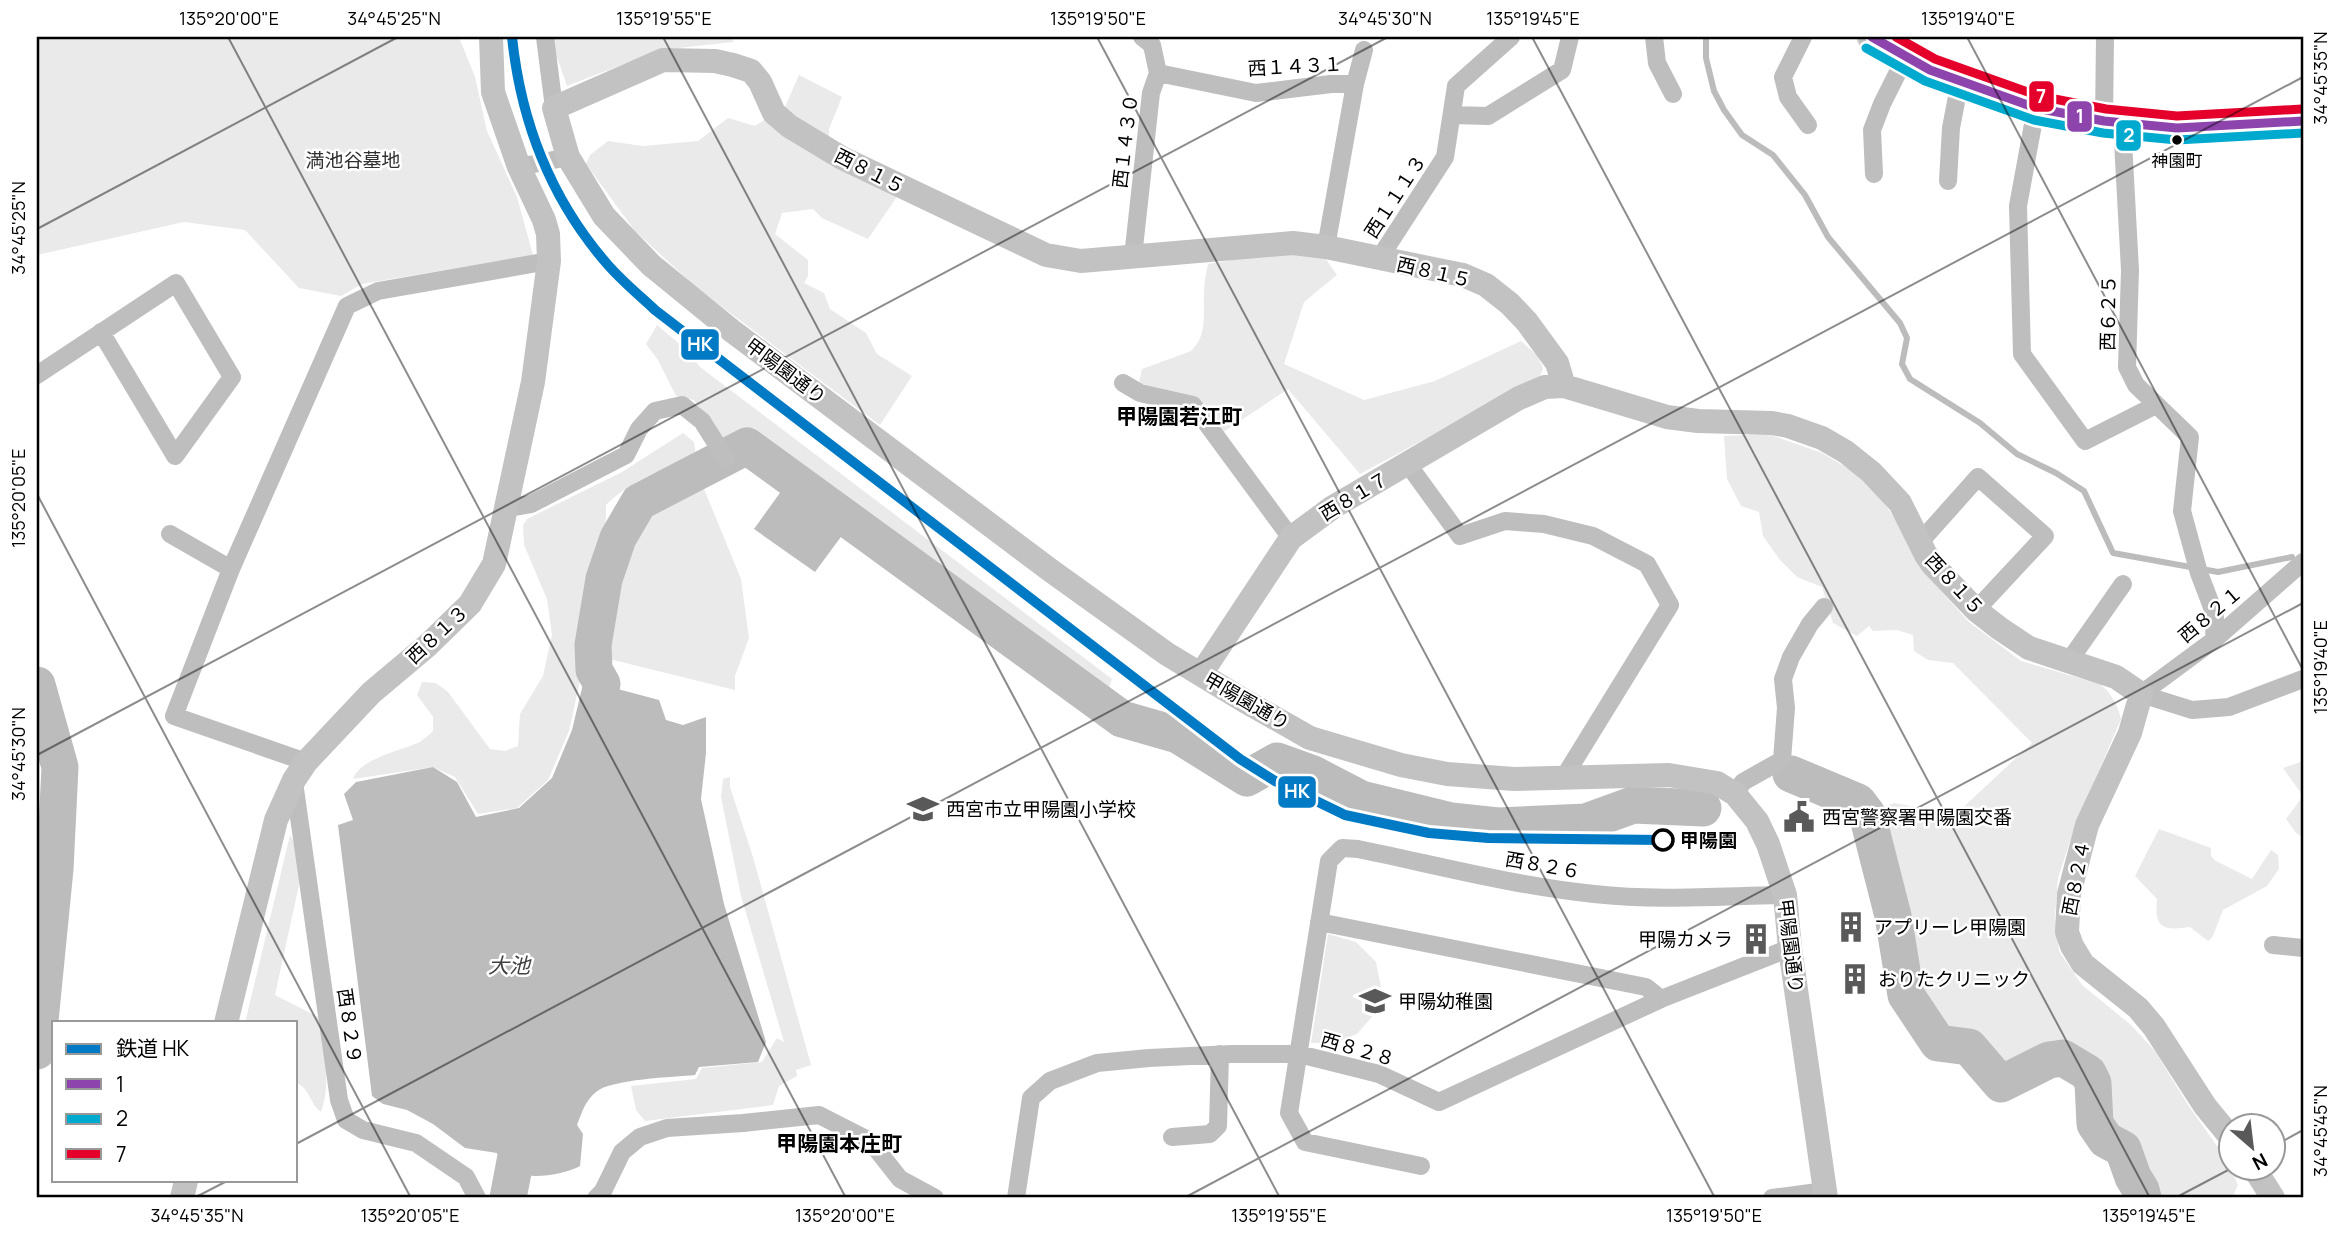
<svg xmlns="http://www.w3.org/2000/svg" width="2340" height="1235" font-family="Manrope,'Noto Sans JP',sans-serif">
  <style>
    .green { fill: #eaeaea }
    .water { fill: #bcbcbc }
    .lines { fill: none; stroke-linecap: round; stroke-linejoin: round }
    .stream { stroke: #bcbcbc; stroke-width: 6 }
    .river { stroke: #bcbcbc; stroke-width: 37 }
    .primary-casing { stroke: #dbdbdb; stroke-width: 31 }
    .street { stroke: #bebebe; stroke-width: 18 }
    .secondary { stroke: #c2c2c2; stroke-width: 24 }
    .primary { stroke: #bdbdbd; stroke-width: 28 }
    .bus-1-casing { stroke: #fff; stroke-width: 14 }
    .bus-2-casing { stroke: #fff; stroke-width: 14 }
    .bus-3-casing { stroke: #fff; stroke-width: 14 }
    .bus-1 { stroke: #8e44ad; stroke-width: 9 }
    .bus-2 { stroke: #00a9ce; stroke-width: 9 }
    .bus-3 { stroke: #e4002b; stroke-width: 9 }
    .rail-1-casing { stroke: #fff; stroke-width: 16 }
    .rail-1 { stroke: #007ac4; stroke-width: 10 }
    .ticks { fill: none; stroke: #000; stroke-width: 2; stroke-opacity: 0.45 }
    .bus-dot { fill: #000; stroke: #fff; stroke-width: 2.5 }
    .stop-dot { fill: #fff; stroke: #000; stroke-width: 3.5 }
    .labels { text-anchor: middle; stroke-width: 5; stroke-linejoin: round; paint-order: stroke }
    .bus-label { font-size: 17px; fill: #000; stroke: #fff }
    .street-label { font-size: 19px; fill: #000; stroke: #fff }
    .park-label { font-size: 19px; fill: #303030; stroke: #fff }
    .poi-label { font-size: 19px; fill: #000; stroke: #fff; text-anchor: start }
    .stop-label { font-size: 19px; font-weight: bold; fill: #000; stroke: #fff; text-anchor: start }
    .neighbourhood-label { font-size: 21px; font-weight: bold; fill: #000; stroke: #fff }
    .water-label { font-size: 21px; font-style: italic; fill: #414141; stroke: #fff }
    .line-badge { stroke: #fff; stroke-width: 2.5 }
    .badge-label { font-size: 19px; text-anchor: middle; font-weight: bold; fill: #fff }
    .neatline { fill: none; stroke: #000; stroke-width: 2.5 }
    .ticks-label { font-size: 18px; text-anchor: middle; fill: #000 }
  </style>
  <rect width="100%" height="100%" fill="#fff"/>
  <path class="green" d="M37,37H459L475,77L487,131L517,197L533,255L362,284L341,296L299,288L245,230L184,222L37,255Z
    M537,37H732L733,42L660,50L567,86L558,60Z
    M799,75L842,97L829,129V165L898,195L868,239L822,218L813,209L782,213L775,234L808,260V276L804,283L824,293L830,309L866,333L877,354L912,376L880,425L697,288L635,231L586,164L590,155L608,141L643,146L698,141L728,118L755,126L785,107Z
    M1287,251L1325,258L1337,275L1304,302L1284,364L1364,400L1435,381L1521,341L1537,355L1543,368L1540,377L1360,474L1288,389L1222,433L1197,401L1139,383L1142,369L1191,351C1208,335 1203,313 1204,292C1204,283 1206,273 1208,264Z
    M657,325L688,351L700,367L1112,679L1106,696L1123,710L1144,708L1146,718L1130,732H1120L749,450L735,459L694,400L676,396L658,360L646,344Z
    M683,433L694,442L696,457C662,470 632,479 606,505L605,567L569,731L548,780L517,808L478,814L455,777L433,767L353,779C360,758 401,751 420,742C424,739 429,735 433,731V717L417,695L422,682L436,683L448,692L490,749L505,751L518,746L520,714L543,676L552,635L547,599L524,545L523,525L527,519L622,472Z
    M1768,434L1822,453L1852,471L1878,493L1906,537L1923,571L1969,622L2021,661L2100,684C2112,694 2117,704 2121,719L2074,829L2058,878L2055,917L2059,951L2082,985L2131,1025L2155,1051L2188,1105L2227,1160L2238,1185L2232,1198H2134L2131,1182L2102,1113L2069,1075L2042,1077L2005,1094L1970,1058L1944,1051L1923,1037L1903,1007L1873,856L1861,814L1894,803L1956,814L2032,743L1953,663L1928,660L1914,651L1913,635L1897,630L1873,631L1869,626L1857,636L1833,623L1822,587L1797,577L1780,560L1763,536L1759,512L1741,506L1727,479L1724,436Z
    M702,484L741,579L749,638L735,676V690L609,659L629,539L642,521Z
    M2303,761V837L2296,833L2286,819L2303,796L2283,768Z
    M730,777V787L753,857L811,1065L796,1070L797,1076L779,1086L773,1105L645,1121L636,1110L631,1086L696,1079L702,1068L762,1062L777,1038L784,1042L741,896L721,797L723,779Z
    M2159,829L2211,848V856L2216,861L2252,879L2271,850L2278,855L2279,869L2267,886L2223,910L2213,936L2208,941L2190,927C2163,931 2154,928 2157,899L2135,876Z
    M290,835L298,850L299,885L275,995L322,1019C324,1045 331,1088 321,1112C310,1104 309,1087 296,1083V1023H245Z
    M1328,934L1356,942L1376,962L1381,987L1376,1012L1357,1034L1335,1043H1311Z"/>
  <path class="water" d="M782,490L843,534L815,572L754,529Z
    M584,680L659,700L666,720L683,725L706,717V753L701,799L724,904L766,1042L758,1062L699,1067L695,1075C674,1077 611,1079 596,1092C585,1101 582,1112 577,1125L583,1134L580,1166C564,1175 522,1182 507,1168C503,1164 500,1157 497,1153L465,1148L433,1124L407,1110L383,1104L372,1096L338,825L353,820L344,794L356,782L433,767L457,782L476,817L519,808L552,778L572,730Z"/>
  <g class="lines">
    <path class="stream" d="M1706,37V58L1714,91L1724,110L1742,135L1773,155L1805,195L1828,237L1900,323L1907,338L1902,364L1910,379L1980,423L2017,454L2056,473L2084,491L2113,553L2218,572L2292,557"/>
    <path class="river" d="M602,684L594,670L593,645L604,579L618,538L639,502L747,446L1122,719L1178,735L1247,778L1277,761L1313,774L1361,799L1451,821L1498,826L1586,822L1633,805L1703,808
      M37,685L60,767L55,869L37,1051
      M1791,774L1858,802L1867,814L1893,916L1906,995L1938,1043L1969,1047L2001,1084L2049,1060L2063,1058L2088,1073L2093,1083L2095,1124L2106,1140L2123,1149L2133,1177L2141,1190L2143,1198
      M508,1198L517,1151"/>
    <defs>
      <path id="primary" d="M1872,37L1930,70L2036,108L2104,121L2177,128L2303,121"/>
    </defs>
    <use href="#primary" class="primary-casing"/>
    <path class="street" d="M545,37L554,108
      M1654,37L1657,63L1673,94
      M1803,37L1783,77L1788,97L1808,125
      M1158,73L1256,93L1331,84H1355L1326,247
      M1355,84L1364,50
      M2036,108L2018,206L2022,354L2085,441L2156,405
      M1452,115L1488,116L1562,70L1570,37
      M2104,121L2105,37
      M2122,123L2130,270L2127,367L2136,385L2190,437L2182,511L2199,573L2215,615L2214,640
      M519,167L568,157
      M1874,174L1872,130L1882,104L1906,56
      M1948,181L1951,128L1960,81
      M1133,257L1151,93L1158,73L1152,45L1142,37
      M1379,259L1445,157L1456,86L1511,37
      M37,375L176,283L232,377L175,456L101,332
      M1123,383L1140,393L1193,405L1291,538
      M1407,463L1460,536L1505,521L1544,524L1593,536L1647,564L1670,605L1564,777
      M507,508L531,504L626,455L639,429L655,411L682,405L702,421L726,459
      M170,534L231,569
      M1920,542L1978,477L2045,536L1976,610
      M2069,661L2123,584
      M2141,694L2214,640L2303,562
      M2141,694L2192,710L2229,707L2303,679
      M306,762L174,716L231,569L347,306L378,291L549,261
      M294,782L339,1100L346,1120L363,1130L416,1143L466,1177L477,1198
      M1735,794L1743,782L1782,760L1786,708L1783,679L1791,657L1810,624L1824,607
      M1319,922L1646,987L1661,999
      M2273,945L2303,948
      M1172,1137L1210,1134L1218,1126L1220,1054
      M1421,1166L1305,1142L1289,1113L1329,861L1342,848L1358,849C1436,865 1515,886 1594,894C1657,901 1722,896 1785,895
      M596,1198L603,1191L622,1152L640,1137L667,1128L743,1123L819,1115L870,1141L900,1179L935,1198
      M1016,1198L1031,1098L1050,1081L1097,1063L1149,1058L1232,1054H1299L1379,1074L1439,1102L1661,999L1790,948
      M1772,1198L1825,1191"/>
    <path class="secondary" d="M1201,674L1291,538L1333,507L1519,398L1545,387L1564,386
      M226,1023L276,820L294,780L306,762L371,693L428,645L470,604L494,564L533,382L549,261L548,234L544,220L519,167L493,92L491,37
      M2254,1168L2273,1198
      M182,1198L186,1181
      M1826,1198L1790,948L1785,895L1768,844L1757,821L1735,794L1717,783L1669,775L1514,779L1447,774L1401,765L1310,738L1243,700L1167,654L1050,570L732,331L651,265L604,216L568,157L554,108L663,60L715,61L733,65L751,71L760,82L774,113L789,126L842,158L1046,255L1081,261L1293,243L1326,247L1443,271L1463,275L1486,285L1510,304L1527,322L1557,363L1564,386L1667,417L1698,421L1772,423L1788,426L1822,438L1846,452L1871,472L1900,503L1926,555L1933,565L1976,610L1999,628L2029,648L2116,677L2141,694L2130,733L2087,825L2069,894L2067,932L2072,946L2083,964L2138,1008L2154,1027L2205,1106L2232,1139"/>
    <use href="#primary" class="primary"/>
    <defs>
      <path id="bus-1" d="M1872,37L1930,70L2036,108L2104,121L2177,128L2303,121"/>
      <path id="bus-2" d="M1866,48L1925,81L2034,120L2103,133L2177,140L2303,133"/>
      <path id="bus-3" d="M1896,37L1935,59L2039,96L2106,109L2177,116L2302,109"/>
    </defs>
    <use href="#bus-1" class="bus-1-casing"/>
    <use href="#bus-2" class="bus-2-casing"/>
    <use href="#bus-3" class="bus-3-casing"/>
    <use href="#bus-1" class="bus-1"/>
    <use href="#bus-2" class="bus-2"/>
    <use href="#bus-3" class="bus-3"/>
    <defs>
      <path id="rail-1" d="M512,37C521,123 551,200 608,265C623,282 639,295 655,310L1240,759L1275,781L1345,815L1429,833L1488,838L1663,840"/>
    </defs>
    <use href="#rail-1" class="rail-1-casing"/>
    <use href="#rail-1" class="rail-1"/>
  </g>
  <path class="ticks" d="M228,37L846,1198M663,37L1280,1198M1097,37L1715,1198M1532,37L2150,1198M1967,37L2303,670M37,229L398,37M37,494L411,1198M37,755L1388,37M296,1144L2303,77M2274,1146L2303,1130M194,1198L227,1181M1184,1198L2303,603M2175,1198L2232,1168"/>
  <defs>
    <symbol id="school-bare" viewBox="-9 -9 18 18"><path d="M0-5L7-2L0 1L-7-2ZM-4 1L0 2.5L4 1V4Q0 6-4 4Z" fill="#595959" stroke="#fff" stroke-width="2.5" paint-order="stroke"/></symbol>
    <symbol id="civic-bare" viewBox="-9 -9 18 18"><path d="M-.6-6.5H3V-4.5H.6V-3L4-1V1h2V6H-6V1h2V-1L-.6-3ZM-1.2 2.5V6h2.4V2.5Z" fill="#595959" stroke="#fff" stroke-width="2.5" paint-order="stroke"/></symbol>
    <symbol id="building-bare" viewBox="-9 -9 18 18"><path d="M-4-6H4V6H1V3H-1V6H-4ZM-2.5-4.3h1.7v1.8h-1.7ZM.8-4.3h1.7v1.8H.8ZM-2.5-1h1.7V.8h-1.7ZM.8-1h1.7V.8H.8Z" fill="#595959" stroke="#fff" stroke-width="2.5" paint-order="stroke"/></symbol>
  </defs>
  <g fill-rule="evenodd">
    <use href="#school-bare" x="901" y="787" width="44" height="44"/>
    <use href="#civic-bare" x="1777" y="795" width="44" height="44"/>
    <use href="#building-bare" x="1829" y="905" width="44" height="44"/>
    <use href="#building-bare" x="1734" y="917" width="44" height="44"/>
    <use href="#building-bare" x="1833" y="957" width="44" height="44"/>
    <use href="#school-bare" x="1353" y="979" width="44" height="44"/>
  </g>
  <circle class="bus-dot" cx="2177" cy="140" r="6"/>
  <circle class="stop-dot" cx="1663" cy="840" r="10"/>
  <g class="labels">
    <g class="bus-label">
      <text x="2177" y="167">神園町</text>
    </g>
    <g class="street-label">
      <text transform="translate(1295 66) rotate(-3)" y="7">西１４３１</text>
      <text transform="translate(1125 141) rotate(-83)" y="7">西１４３０</text>
      <text transform="translate(870 171) rotate(27)" y="7">西８１５</text>
      <text transform="translate(1395 196) rotate(-57)" y="7">西１１１３</text>
      <text transform="translate(1434 272) rotate(13)" y="7">西８１５</text>
      <text transform="translate(2108 313) rotate(-89)" y="7">西６２５</text>
      <text transform="translate(786 371) rotate(37)" y="7">甲陽園通り</text>
      <text transform="translate(1354 496) rotate(-31)" y="7">西８１７</text>
      <text transform="translate(1955 584) rotate(47)" y="7">西８１５</text>
      <text transform="translate(2210 614) rotate(-40)" y="7">西８２１</text>
      <text transform="translate(437 634) rotate(-43)" y="7">西８１３</text>
      <text transform="translate(1247 701) rotate(30)" y="7">甲陽園通り</text>
      <text transform="translate(1543 865) rotate(10)" y="7">西８２６</text>
      <text transform="translate(2076 878) rotate(-79)" y="7">西８２４</text>
      <text transform="translate(1791 946) rotate(83)" y="7">甲陽園通り</text>
      <text transform="translate(350 1026) rotate(82)" y="7">西８２９</text>
      <text transform="translate(1358 1049) rotate(16)" y="7">西８２８</text>
    </g>
    <g class="park-label">
      <text x="353" y="167">満池谷墓地</text>
    </g>
    <g class="poi-label">
      <text x="946" y="816">西宮市立甲陽園小学校</text>
      <text x="1822" y="824">西宮警察署甲陽園交番</text>
      <text x="1874" y="934">アプリーレ甲陽園</text>
      <text x="1733" y="946" text-anchor="end">甲陽カメラ</text>
      <text x="1878" y="986">おりたクリニック</text>
      <text x="1398" y="1008">甲陽幼稚園</text>
    </g>
    <g class="stop-label">
      <text x="1680" y="847">甲陽園</text>
    </g>
    <g class="neighbourhood-label">
      <text x="1179" y="424">甲陽園若江町</text>
      <text x="839" y="1151">甲陽園本庄町</text>
    </g>
    <g class="water-label">
      <text x="509" y="973">大池</text>
    </g>
  </g>
  <g class="line-badge">
    <rect x="2028" y="80" width="27" height="33" rx="7" fill="#e4002b"/>
    <rect x="2066" y="100" width="27" height="33" rx="7" fill="#8e44ad"/>
    <rect x="2115" y="119" width="27" height="33" rx="7" fill="#00a9ce"/>
    <rect x="680" y="328" width="40" height="33" rx="7" fill="#007ac4"/>
    <rect x="1277" y="775" width="40" height="34" rx="7" fill="#007ac4"/>
  </g>
  <g class="badge-label">
    <text x="2041" y="103">7</text>
    <text x="2080" y="123">1</text>
    <text x="2129" y="142">2</text>
    <text x="700" y="351">HK</text>
    <text x="1297" y="798">HK</text>
  </g>
  <rect width="2340" height="1235" fill="none" stroke="#ffffff" stroke-width="77"/>
  <rect x="52" y="1021" width="245" height="161" fill="#ffffff" stroke="#999999" stroke-width="2"/>
  <rect x="66" y="1044" width="35" height="10" fill="#007ac4" stroke="#999999" stroke-width="2"/>
  <text x="116" y="1056" font-size="21" fill="#000000">鉄道 HK</text>
  <rect x="66" y="1079" width="35" height="10" fill="#8e44ad" stroke="#999999" stroke-width="2"/>
  <text x="116" y="1092" font-size="21" fill="#000000">1</text>
  <rect x="66" y="1114" width="35" height="10" fill="#00a9ce" stroke="#999999" stroke-width="2"/>
  <text x="116" y="1126" font-size="21" fill="#000000">2</text>
  <rect x="66" y="1149" width="35" height="10" fill="#e4002b" stroke="#999999" stroke-width="2"/>
  <text x="116" y="1162" font-size="21" fill="#000000">7</text>
  <g transform="translate(2252 1147) rotate(152)"><circle r="33" fill="#ffffff" stroke="#999999" stroke-width="2"/>
  <path d="M0-5L12 26L0 18L-12 26Z" fill="#595959"/>
  <text y="-10" font-size="19" font-weight="bold" text-anchor="middle" fill="#000000">N</text>
  </g>
  <rect x="38" y="38" width="2264" height="1158" class="neatline"/>
  <g class="ticks-label">
    <text x="229" y="25">135°20'00"E</text>
    <text x="394" y="25">34°45'25"N</text>
    <text x="664" y="25">135°19'55"E</text>
    <text x="1098" y="25">135°19'50"E</text>
    <text x="1385" y="25">34°45'30"N</text>
    <text x="1533" y="25">135°19'45"E</text>
    <text x="1968" y="25">135°19'40"E</text>
    <text transform="translate(2321 78) rotate(-90)" y="6">34°45'35"N</text>
    <text transform="translate(19 228) rotate(-90)" y="6">34°45'25"N</text>
    <text transform="translate(19 498) rotate(-90)" y="6">135°20'05"E</text>
    <text transform="translate(2321 667) rotate(-90)" y="6">135°19'40"E</text>
    <text transform="translate(19 754) rotate(-90)" y="6">34°45'30"N</text>
    <text transform="translate(2321 1131) rotate(-90)" y="6">34°45'45"N</text>
    <text x="197" y="1222">34°45'35"N</text>
    <text x="410" y="1222">135°20'05"E</text>
    <text x="845" y="1222">135°20'00"E</text>
    <text x="1279" y="1222">135°19'55"E</text>
    <text x="1714" y="1222">135°19'50"E</text>
    <text x="2149" y="1222">135°19'45"E</text>
  </g>
</svg>
